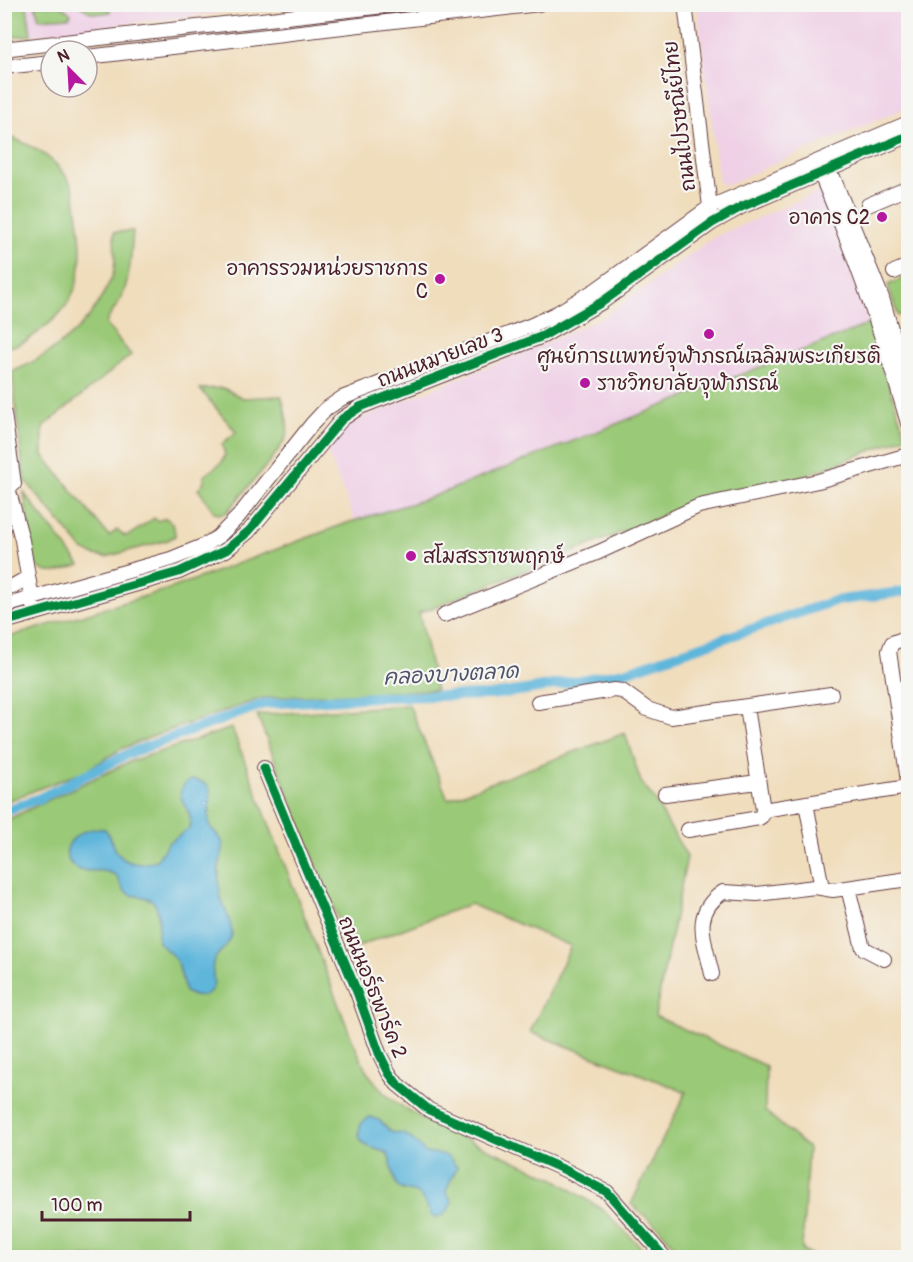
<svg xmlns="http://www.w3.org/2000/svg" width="913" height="1262" font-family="Pangolin,'Playpen Sans Thai',sans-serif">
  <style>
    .built { fill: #efd0e6 }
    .green { fill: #9ac977; stroke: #727451; stroke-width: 1.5 }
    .water { fill: #5eb6db; stroke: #546a83; stroke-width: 1.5 }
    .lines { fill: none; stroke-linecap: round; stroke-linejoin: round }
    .canal { stroke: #5eb6db; stroke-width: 10 }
    .minor-casing { stroke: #633c41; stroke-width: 16 }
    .minor { stroke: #fff; stroke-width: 14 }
    .cycleway-casing { stroke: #f6f6f2; stroke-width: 13 }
    .cycleway { stroke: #00873e; stroke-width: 9 }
    .poi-dot { fill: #b5179e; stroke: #f6f6f2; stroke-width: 2 }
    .labels { text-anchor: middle; stroke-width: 4.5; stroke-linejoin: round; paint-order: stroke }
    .street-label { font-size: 20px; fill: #4a1f2b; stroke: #f6f6f2 }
    .poi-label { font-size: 20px; fill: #4a1f2b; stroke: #f6f6f2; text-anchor: end }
    .water-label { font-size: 21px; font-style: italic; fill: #515469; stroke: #f6f6f2 }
  </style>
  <rect width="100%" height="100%" fill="#f6f6f2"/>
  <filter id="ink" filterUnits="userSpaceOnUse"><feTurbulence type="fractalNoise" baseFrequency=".0167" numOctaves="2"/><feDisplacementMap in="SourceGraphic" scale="12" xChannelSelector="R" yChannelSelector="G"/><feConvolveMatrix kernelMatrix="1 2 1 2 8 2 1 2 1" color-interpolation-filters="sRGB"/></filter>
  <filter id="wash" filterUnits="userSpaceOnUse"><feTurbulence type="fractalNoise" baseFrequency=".008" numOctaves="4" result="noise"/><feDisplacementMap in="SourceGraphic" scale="24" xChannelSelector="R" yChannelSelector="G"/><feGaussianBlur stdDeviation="1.35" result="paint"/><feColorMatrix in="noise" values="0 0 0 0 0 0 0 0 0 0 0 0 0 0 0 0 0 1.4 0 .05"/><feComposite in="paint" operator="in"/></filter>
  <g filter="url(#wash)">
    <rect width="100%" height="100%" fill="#f0ddbc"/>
    <path class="built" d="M5,4L286,5L5,38Z
      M697,5H908V107L766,167L726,186L719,182Z
      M821,191L869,324L429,498L355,521L326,448L347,424L551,341L607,315L714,237Z"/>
    <path class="green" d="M4,5H27L31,35L5,38Z
      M35,5H61L71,14L69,17L39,19Z
      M79,5H109L110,12C96,15 90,14 79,5Z
      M4,135C31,144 59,160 72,186C76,195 76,208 78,218C83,250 84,287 60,313C55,319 49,324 43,328C34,337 19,346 7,347L4,345Z
      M133,231C131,251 131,272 124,291C121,303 110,312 106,324L131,355L43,427V455L109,536L117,530L125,536L131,534L154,518L157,521L166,518C173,523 175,528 175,536L168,540L106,557L94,555L83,550L24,479L12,372C51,355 86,330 105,291C108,284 113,277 114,270C116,258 114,245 114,232Z
      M908,276V312L898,316L888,285Z
      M869,324L906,437L784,484L698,502L419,613L436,690L262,698L167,731L121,749L87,770L5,802V638L172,588L347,523L429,498Z
      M223,388L243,398L281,396C284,404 289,425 287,434C284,449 238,498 226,513L219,514L215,513L198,489L204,482V476L222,462L225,455L222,444L236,432L200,389Z
      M24,493L80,565C62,570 44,581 33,560Z
      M409,705L448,799L625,733L641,782L654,799L687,857L655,1016L766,1066L765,1111L808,1148L802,1249L815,1257H684L659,1228L631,1204L686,1092L530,1032L571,946L470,904L350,949L257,715Z
      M232,728L351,1037L367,1072L384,1093L398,1104L426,1121L555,1179L603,1210L651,1257H5L4,821L129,762Z"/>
    <path class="water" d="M190,780C225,780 203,811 210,826C213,833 222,836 223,845C224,851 220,860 219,867C218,876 219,885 220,895C223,907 232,921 232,934C231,944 218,952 214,960C208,973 221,983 207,994C200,999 192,996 185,992L179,966L174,957L158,942C157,932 160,922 158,913C154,889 135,902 125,891C121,887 119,880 116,875C111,873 107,871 102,871C94,869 86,873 78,869C50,853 79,824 105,829C111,836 112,843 116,851C126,866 143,866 157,860L168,843L190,828C195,806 166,796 190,780Z
      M370,1117L379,1120L391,1132L404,1134L411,1138L426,1153C445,1154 445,1152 457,1167L446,1191L452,1202L448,1211C426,1228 430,1203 418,1194C410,1189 403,1193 397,1185C391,1174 393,1163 387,1153C375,1147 359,1149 359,1132C360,1123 363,1121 370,1117Z"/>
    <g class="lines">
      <path class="canal" d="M4,811L40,798L130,753L264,704L376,697L490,695L526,690L625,672L834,601L908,591"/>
    </g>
  </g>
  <g filter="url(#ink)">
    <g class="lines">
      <defs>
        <path id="minor" d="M685,4L711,215
          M4,51L11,48L402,4
          M87,57L539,4
          M4,67L51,62
          M826,160L882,298L908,387
          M817,165C853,249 883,335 908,423
          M868,205L908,188
          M894,272L908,266
          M4,414L14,484
          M4,473L22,540L33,606
          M4,587L13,586L27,578
          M4,606L171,559L203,546L218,537L238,517L312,424L326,409L342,398L532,325L557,313L597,289L710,207L908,123
          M444,615L599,552L699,506L818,481L908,455
          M4,622L179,572L226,550L249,531L342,419L360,407L543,336L602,302L712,223L741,207L908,136
          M908,637L892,643L889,651L908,781
          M538,702L614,690L622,691L647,709L671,717L831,694
          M747,707L763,810L908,787
          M264,768L357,992L379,1053L389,1073L397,1084L429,1110L565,1170L607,1192L665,1258
          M665,794L758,782
          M806,803L822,888
          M688,830L759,818L762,816L763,810
          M848,888L863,948L884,959
          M712,974C705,941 690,914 723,892L757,894L815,887L833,890L908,879"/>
      </defs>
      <use href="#minor" class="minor-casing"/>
      <use href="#minor" class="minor"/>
      <defs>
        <path id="cycleway" d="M4,622L179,572L226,550L249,531L342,419L360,407L543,336L602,302L712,223L741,207L908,136
          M264,768L357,992L379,1053L389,1073L397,1084L429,1110L565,1170L607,1192L665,1258"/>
      </defs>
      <use href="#cycleway" class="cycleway-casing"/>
      <use href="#cycleway" class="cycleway"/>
    </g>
  </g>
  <g class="poi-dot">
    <circle cx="882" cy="217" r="6"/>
    <circle cx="440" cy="279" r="6"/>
    <circle cx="709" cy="334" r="6"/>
    <circle cx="585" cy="383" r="6"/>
    <circle cx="411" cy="556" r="6"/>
  </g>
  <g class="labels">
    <g class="street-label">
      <text transform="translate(679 116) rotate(-97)" y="7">ถนนไปรษณีย์ไทย</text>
      <text transform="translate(440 357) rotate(-21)" y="7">ถนนหมายเลข 3</text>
      <text transform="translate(373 987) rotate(68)" y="7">ถนนนอร์ธพาร์ค 2</text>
    </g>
    <g class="poi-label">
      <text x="870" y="224">อาคาร C2</text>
      <text x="428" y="275">อาคารรวมหน่วยราชการ<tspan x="428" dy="23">C</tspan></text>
      <text x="709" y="363" text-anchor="middle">ศูนย์การแพทย์จุฬาภรณ์เฉลิมพระเกียรติ</text>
      <text x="597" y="390" text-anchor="start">ราชวิทยาลัยจุฬาภรณ์</text>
      <text x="423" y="563" text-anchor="start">สโมสรราชพฤกษ์</text>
    </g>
    <g class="water-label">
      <text transform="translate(451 674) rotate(-3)" y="7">คลองบางตลาด</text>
    </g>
  </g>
  <rect width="913" height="1262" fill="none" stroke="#f6f6f2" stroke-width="24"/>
  <g transform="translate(69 69) rotate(336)"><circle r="28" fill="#f6f6f2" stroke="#b1a0a2" stroke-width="1.5"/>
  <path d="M0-4.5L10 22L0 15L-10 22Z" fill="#b5179e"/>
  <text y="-9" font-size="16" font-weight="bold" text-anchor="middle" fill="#4a1f2b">N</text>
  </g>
  <path d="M42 1211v9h148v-9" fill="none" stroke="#4a1f2b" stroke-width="3"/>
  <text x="51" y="1211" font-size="18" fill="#4a1f2b" stroke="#f6f6f2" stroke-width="4.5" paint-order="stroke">100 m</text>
</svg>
